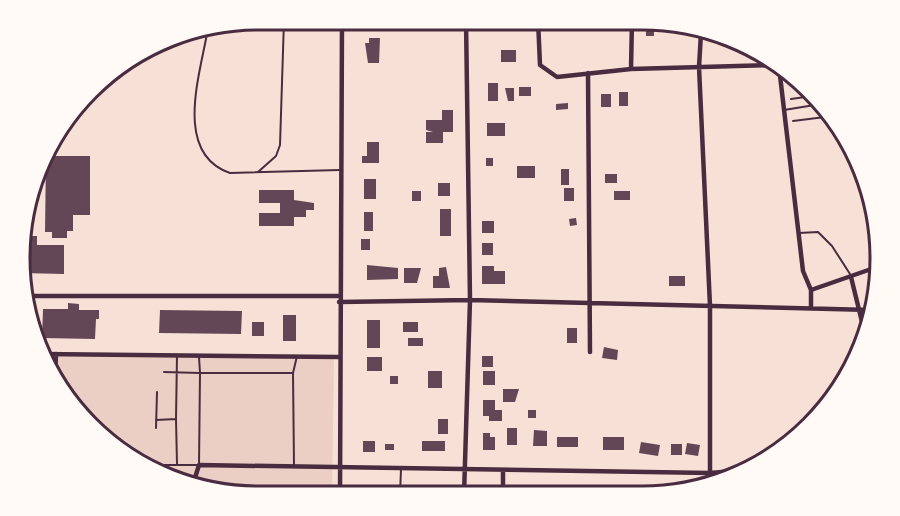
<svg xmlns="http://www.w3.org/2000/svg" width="900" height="516" font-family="Rubik,sans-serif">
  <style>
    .green { fill: #ebcfc5 }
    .building { fill: #644757 }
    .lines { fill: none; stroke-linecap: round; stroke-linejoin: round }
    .service { stroke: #4a2c40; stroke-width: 2 }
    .minor { stroke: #4a2c40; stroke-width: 4.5 }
    .rim { fill: none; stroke: #4a2c40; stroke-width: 3 }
  </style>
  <rect width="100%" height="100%" fill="#f7e1d7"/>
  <path class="green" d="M42,356L334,357L332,496H243L138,464L78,415Z"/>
  <path class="building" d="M298,20H320V28L298,27Z
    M367,20H382V24H378V29H367Z
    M646,26H654V36H646Z
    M369,38H380L379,63H368L365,43H369Z
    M501,50H516V62H501Z
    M488,83H498V101H488Z
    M519,87H531V96H519Z
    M505,88H514V101H508Z
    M619,92H628V106H619Z
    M601,94H611V107H601Z
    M568,103V109L556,110V104Z
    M442,110H453V132H443V143H426V132H433L426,130V120H442Z
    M487,123H505V136H487Z
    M367,142H379V163H362V156H367Z
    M46,156H90V215H73V231H67V238H52V232H45Z
    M486,158H493V166H486Z
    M517,166H535V178H517Z
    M561,169H569V185H561Z
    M605,174H617V183H605Z
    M364,179H376V199H364Z
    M438,183H450V196H438Z
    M564,188H574V201H564Z
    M259,190H294V200L314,203V210H306V217H294V226H259V213H280V203H259Z
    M412,191H421V201H412Z
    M614,191H630V200H614Z
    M440,209H451V236H440Z
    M364,212H373V231H364Z
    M576,218L577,225L570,226L569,219Z
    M482,221H494V233H482Z
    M25,236H37V245H64V274L20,273Z
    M361,239H370V250H361Z
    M482,243H493V255H482Z
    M367,265L398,268V279L367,280Z
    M482,266H494V271H505V284H482Z
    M446,267L450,288H433V276H439V268Z
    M404,268H421L417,283H404Z
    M669,276H685V286H669Z
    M68,303L79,304V310H99V319H96L95,339L42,338L43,309H68Z
    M160,310L242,311L241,334L159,333Z
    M283,315H296V341H283Z
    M367,320H380V348H367Z
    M252,322H264V336H252Z
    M403,322H418V332H403Z
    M567,328H577V343H567Z
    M408,338H423V346H408Z
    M604,347L618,350L617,360L602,358Z
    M482,356H493V367H482Z
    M367,357H382V371H367Z
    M428,371H442V388H428Z
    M483,371H495V385H483Z
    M390,376H398V384H390Z
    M503,389H519L515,402H503Z
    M483,400H495V410H502V421H489V416H483Z
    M528,410H536V418H528Z
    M438,419H448V434H438Z
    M507,428H517V445H507Z
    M534,430L547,431V446H533Z
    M483,433H490V437H495V450H483Z
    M557,437H578V447H557Z
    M603,437H624V450H603Z
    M363,441H375V452H363Z
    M422,441H445V451H422Z
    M641,442L660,445L658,456L639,453Z
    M687,443L700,445L698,456L685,454Z
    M385,444H394V450H385Z
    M671,444H682V455H671Z
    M274,485L310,486V492H320V496H265V491H275Z
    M488,488H501V495H488Z
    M424,492H441V495H424Z"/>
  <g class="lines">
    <path class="service" d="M208,28C201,72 172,153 230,173L340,170
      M791,99L812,96
      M784,110L821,104
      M793,121L825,117L823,106
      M258,172L276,156L280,145L284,20
      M799,233L818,232L832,246L850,274
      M199,357L200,373H293L297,356
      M293,373L294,466
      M176,419L177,464
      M156,420L176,419L177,355
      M156,428L157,392
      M157,465H199L200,373L164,372
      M340,491L400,492
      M400,495L401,469"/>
    <path class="minor" d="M538,20L540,65L557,77L631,69L777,65
      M701,33L699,67L710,306V481
      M779,67L803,271L811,290V308
      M631,69L632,20
      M588,73L590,352
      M851,277L864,330
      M811,290L877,267
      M25,296H339
      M339,302L470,300L871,310
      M41,354L339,357
      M55,378L56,354
      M194,481L199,465L710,473L734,471
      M464,495L470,300L466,20
      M503,495V470
      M340,496L342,20"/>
  </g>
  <path d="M0 0H900V516H0ZM258 30H642A228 228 0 0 1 870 258V258A228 228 0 0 1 642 486H258A228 228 0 0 1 30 258V258A228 228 0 0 1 258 30Z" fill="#fffaf5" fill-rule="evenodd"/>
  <path class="rim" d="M258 30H642A228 228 0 0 1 870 258V258A228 228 0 0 1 642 486H258A228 228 0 0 1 30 258V258A228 228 0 0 1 258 30Z"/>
</svg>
